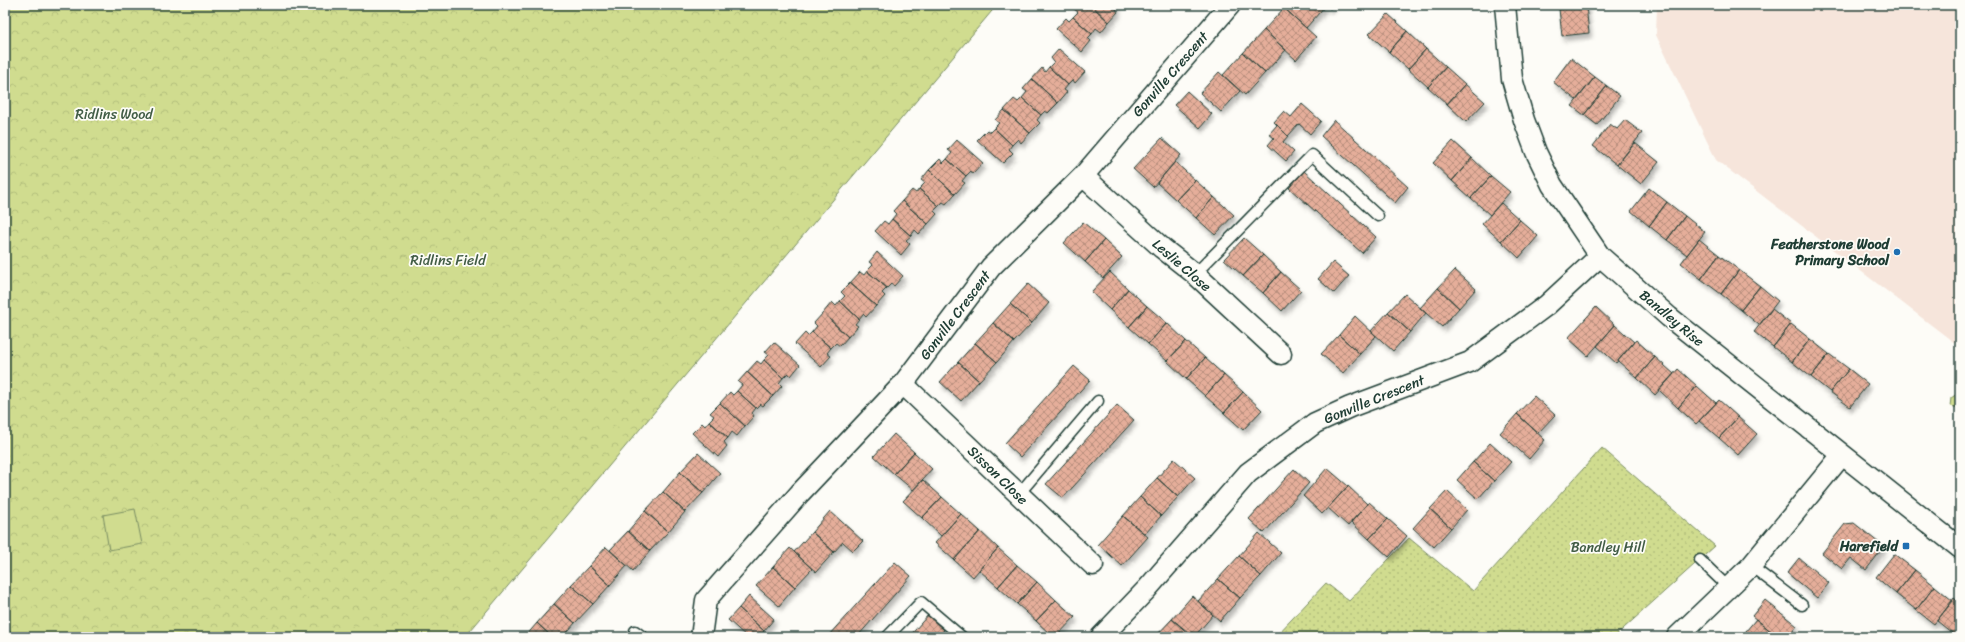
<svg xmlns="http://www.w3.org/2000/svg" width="1965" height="642" font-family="Sriracha,sans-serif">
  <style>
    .built { fill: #f6e5db }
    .forest { fill: url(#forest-crowns); stroke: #788c62 }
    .garden { fill: url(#garden-dots); stroke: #788c62 }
    .pitch { fill: #d0dc8f; stroke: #788c62 }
    .building { fill: url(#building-cross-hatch); stroke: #1f3d34; filter: url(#shadow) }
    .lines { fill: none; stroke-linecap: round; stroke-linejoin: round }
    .lane-casing { stroke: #1f3d34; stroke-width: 13 }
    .street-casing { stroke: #1f3d34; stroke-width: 23 }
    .lane { stroke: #fdfcf7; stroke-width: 10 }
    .street { stroke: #fdfcf7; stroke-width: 20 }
    .poi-dot { fill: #1f6fb2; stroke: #fdfcf7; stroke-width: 1.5 }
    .labels { text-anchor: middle; stroke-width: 3.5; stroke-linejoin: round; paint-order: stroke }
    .street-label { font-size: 14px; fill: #1f3d34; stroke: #fdfcf7 }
    .park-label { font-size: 14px; fill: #425d46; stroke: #fdfcf7 }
    .poi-label { font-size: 14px; font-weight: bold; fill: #1f3d34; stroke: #fdfcf7; text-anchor: end }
  </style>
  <defs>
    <pattern id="forest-crowns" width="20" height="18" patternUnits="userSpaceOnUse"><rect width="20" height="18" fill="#d0dc8f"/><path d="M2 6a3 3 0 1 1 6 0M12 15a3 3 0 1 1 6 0" fill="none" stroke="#b2be7c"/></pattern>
    <pattern id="garden-dots" width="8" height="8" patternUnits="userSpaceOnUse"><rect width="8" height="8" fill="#d0dc8f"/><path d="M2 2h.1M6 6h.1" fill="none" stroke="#b2be7c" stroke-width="1.8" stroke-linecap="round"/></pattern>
    <pattern id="building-cross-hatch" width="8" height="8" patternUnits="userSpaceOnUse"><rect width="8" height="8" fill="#e5ae9a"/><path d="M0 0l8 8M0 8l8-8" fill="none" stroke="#b98f7e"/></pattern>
    <filter id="shadow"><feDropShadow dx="2.5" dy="4.5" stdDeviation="2" flood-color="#0004"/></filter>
  </defs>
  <rect width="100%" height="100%" fill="#fdfcf7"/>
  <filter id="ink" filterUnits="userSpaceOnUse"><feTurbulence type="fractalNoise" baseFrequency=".025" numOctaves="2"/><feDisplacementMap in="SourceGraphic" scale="8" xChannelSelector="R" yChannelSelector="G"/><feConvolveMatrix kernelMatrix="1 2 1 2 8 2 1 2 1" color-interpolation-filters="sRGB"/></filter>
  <g filter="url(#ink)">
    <path class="built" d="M1657,5H1960V343L1956,344L1716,160L1656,35Z"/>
    <path class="forest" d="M5,5H997L465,637H5Z
      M1960,392V408L1950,406L1951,398Z"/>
    <path class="garden" d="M1602,448L1715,546L1614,637H1275L1326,583L1349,601L1409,538L1473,591Z"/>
    <path class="pitch" d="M135,509L142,544L109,550L103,515Z"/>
    <path class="building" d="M1078,5H1091L1109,22L1101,32L1096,28L1092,34L1073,17L1078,12L1074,9Z
      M1091,5H1119L1116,9L1118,12L1109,22Z
      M1287,5H1326L1306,28L1284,8Z
      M1326,5H1334L1330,9Z
      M1559,5H1586V6L1559,9Z
      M1586,6L1589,33L1562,36L1559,9Z
      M1284,8L1316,37L1296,60L1264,30Z
      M1388,14L1407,31L1389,52L1369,34Z
      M1073,17L1092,34L1088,38L1091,41L1082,52L1056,29L1066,18L1069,21Z
      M1264,30L1286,50L1265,73L1243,53Z
      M1407,31L1426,49L1408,69L1389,52Z
      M1059,49L1085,72L1075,83L1073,80L1068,85L1049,67L1054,62L1051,58Z
      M1426,49L1446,67L1428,87L1408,69Z
      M1243,53L1265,73L1245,95L1223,75Z
      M1571,58L1595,77L1576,100L1553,82Z
      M1049,67L1068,85L1064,90L1067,92L1058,103L1032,79L1042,68L1045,72Z
      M1446,67L1465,84L1447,104L1428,87Z
      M1219,72L1240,91L1221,112L1200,93Z
      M1595,77L1607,86L1584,115L1572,106Z
      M1032,79L1058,103L1048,113L1045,111L1041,115L1022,98L1027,92L1023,89Z
      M1465,84L1485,102L1466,122L1447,104Z
      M1607,86L1620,96L1597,125L1584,115Z
      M1187,91L1212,114L1200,128L1174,105Z
      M1022,98L1041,115L1037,120L1040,123L1030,133L1004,110L1014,99L1018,102Z
      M1302,104L1321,121L1310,134L1299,124L1288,136L1274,122L1284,111L1291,117Z
      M1004,110L1030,133L1021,143L1018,139L1012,145L994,128L999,123L995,120Z
      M1334,120L1408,187L1395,203L1321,136Z
      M1625,120L1642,133L1617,165L1593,146L1610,124L1617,129Z
      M1277,125L1288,136L1283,142L1294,152L1286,161L1268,145L1274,138L1269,134Z
      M994,128L1012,145L1009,149L1013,153L1003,163L977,140L987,130L990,132Z
      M1162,138L1181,155L1153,187L1133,169Z
      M957,140L983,163L973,174L971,171L966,176L947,159L952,153L948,150Z
      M1453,141L1472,158L1452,181L1433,163Z
      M1635,143L1659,162L1641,184L1617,165Z
      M1472,158L1491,176L1471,198L1452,181Z
      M940,159L943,163L947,159L966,176L962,181L965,183L955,194L929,170Z
      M1175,162L1195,180L1176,200L1157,183Z
      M929,170L955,194L946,204L943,202L939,206L919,189L925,183L921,180Z
      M1304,171L1376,237L1362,253L1289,188Z
      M1491,176L1510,192L1490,215L1471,198Z
      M1195,180L1214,197L1196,218L1176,200Z
      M1649,188L1667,202L1649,226L1631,211Z
      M919,189L939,206L934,211L937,214L928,224L902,201L912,190L916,193Z
      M1214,197L1234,215L1215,235L1196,218Z
      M902,201L928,224L919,234L915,230L911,236L892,219L896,214L893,211Z
      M1667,202L1685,216L1667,240L1649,226Z
      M1501,203L1520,220L1501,241L1482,224Z
      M1685,216L1705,232L1687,255L1667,240Z
      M892,219L911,236L906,240L910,244L901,255L875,231L884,221L888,224Z
      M1520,220L1538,236L1519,258L1501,241Z
      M1083,222L1104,240L1085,262L1064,243Z
      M1244,238L1263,255L1243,276L1224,259Z
      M1699,239L1719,255L1701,279L1681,263Z
      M1104,240L1122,257L1103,278L1085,262Z
      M877,252L903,276L894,286L891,284L887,288L867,271L873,265L869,262Z
      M1263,255L1281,272L1263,293L1243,276Z
      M1719,255L1739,270L1721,294L1701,279Z
      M1333,262L1349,276L1334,293L1318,279Z
      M1455,270L1476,289L1459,308L1438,288Z
      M1739,270L1760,286L1741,310L1721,294Z
      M867,271L887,288L882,293L885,296L876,306L850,283L860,272L864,275Z
      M1110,272L1128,289L1110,310L1091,292Z
      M1281,272L1301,290L1282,311L1263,293Z
      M850,283L876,306L866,317L863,314L859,319L840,301L845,296L841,292Z
      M1028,284L1049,303L1032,323L1010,304Z
      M1760,286L1778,301L1759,325L1741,310Z
      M1438,288L1459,308L1442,327L1420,308Z
      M1128,289L1147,306L1129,327L1110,310Z
      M1405,294L1426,313L1410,332L1388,312Z
      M840,301L859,319L855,324L858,326L848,337L823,313L832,302L836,306Z
      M1010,304L1032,323L1014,342L993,323Z
      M1147,306L1167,323L1148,344L1129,327Z
      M1596,307L1615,325L1588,356L1568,338Z
      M1772,309L1791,324L1773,347L1754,332Z
      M1388,312L1410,332L1393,351L1371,331Z
      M823,313L848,337L840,346L836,343L831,348L812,332L817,326L814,323Z
      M1355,316L1376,336L1360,354L1339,335Z
      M993,323L1014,342L997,362L975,343Z
      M1167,323L1186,341L1167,361L1148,344Z
      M1791,324L1810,339L1792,362L1773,347Z
      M1615,325L1634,342L1616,363L1597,346Z
      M812,332L831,348L827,353L831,356L821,367L795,344L805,333L808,336Z
      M1339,335L1360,354L1343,373L1321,354Z
      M1810,339L1829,354L1811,377L1792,362Z
      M1636,340L1655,357L1637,378L1618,361Z
      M1186,341L1205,358L1186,379L1167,361Z
      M774,342L800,365L791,376L788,373L783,378L764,360L769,355L765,352Z
      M975,343L997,362L979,381L958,362Z
      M1829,354L1849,369L1830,392L1811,377Z
      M1655,357L1674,374L1655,395L1637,378Z
      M1205,358L1224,375L1205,396L1186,379Z
      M764,360L783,378L779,383L782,386L773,396L747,372L757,361L761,364Z
      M958,362L979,381L961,401L940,382Z
      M1074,366L1090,380L1020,457L1005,443Z
      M1678,369L1697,386L1678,408L1659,390Z
      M1849,369L1868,384L1850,407L1830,392Z
      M747,372L773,396L763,406L760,404L756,408L737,391L742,385L738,382Z
      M1224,375L1243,392L1224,413L1205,396Z
      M1697,386L1716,403L1696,424L1678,408Z
      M737,391L756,408L752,413L754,416L745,426L720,403L730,392L733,395Z
      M1243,392L1262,410L1243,430L1224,413Z
      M1534,396L1555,415L1538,433L1517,414Z
      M1719,400L1738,417L1719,438L1699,421Z
      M720,403L745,426L737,436L732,432L728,438L709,421L714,416L710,413Z
      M1117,405L1134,420L1063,498L1046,484Z
      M1517,414L1545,440L1529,459L1500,433Z
      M1738,417L1757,434L1738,455L1719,438Z
      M709,421L728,438L724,442L727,446L718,457L692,433L702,423L705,426Z
      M894,434L914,452L894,474L874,456Z
      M1490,443L1511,462L1494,481L1473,462Z
      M914,452L932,469L913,490L894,474Z
      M698,453L720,473L703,493L680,472Z
      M1174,459L1195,478L1178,497L1157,478Z
      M1473,462L1494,481L1478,499L1457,480Z
      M1327,468L1348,486L1322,514L1303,496Z
      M1294,469L1309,483L1264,533L1249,519Z
      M680,472L703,493L685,512L663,492Z
      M1157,478L1178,497L1161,516L1140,497Z
      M923,480L942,497L922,518L903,501Z
      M1348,486L1367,504L1348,526L1328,508Z
      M1447,491L1467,510L1451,528L1430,509Z
      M663,492L685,512L668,532L645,511Z
      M942,497L961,514L941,536L922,518Z
      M1140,497L1161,516L1145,534L1123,516Z
      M1369,502L1388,519L1369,539L1351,522Z
      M1430,509L1451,528L1434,547L1413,528Z
      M645,511L668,532L650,551L628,531Z
      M830,511L863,541L853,551L843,542L834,552L812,532Z
      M961,514L980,531L954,560L935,543Z
      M1123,516L1148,537L1122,566L1098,544Z
      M1388,519L1407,536L1389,557L1369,539Z
      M1854,523L1884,547L1866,570L1851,558L1842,569L1822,553L1845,524Z
      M628,531L650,551L633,571L610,550Z
      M980,531L998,548L973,577L954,560Z
      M812,532L834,552L816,572L794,552Z
      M1259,533L1281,553L1261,576L1239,556Z
      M606,547L627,566L610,585L589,566Z
      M790,548L812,569L795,587L773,567Z
      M998,548L1017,565L998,587L979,570Z
      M1894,554L1915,570L1896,594L1876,577Z
      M1239,556L1261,576L1240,598L1218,579Z
      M1799,558L1829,583L1817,598L1787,573Z
      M895,562L911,576L857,637H827Z
      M1017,565L1037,582L1017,604L998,587Z
      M589,566L610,585L593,604L571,585Z
      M773,567L795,587L779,606L756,586Z
      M1915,570L1935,586L1916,610L1896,594Z
      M1218,579L1240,598L1220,621L1198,601Z
      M1037,582L1056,600L1036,621L1017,604Z
      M571,585L593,604L575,623L554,604Z
      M1935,586L1953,601L1934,624L1916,610Z
      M749,596L774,619L764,631L739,608Z
      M1192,596L1213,615L1194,637L1172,619Z
      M1954,598L1960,603V633L1957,637L1937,621Z
      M1056,600L1075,617L1056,637H1053L1036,621Z
      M1765,600L1797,626L1788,637H1778L1752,616Z
      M554,604L575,623L563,637H552L537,623Z
      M739,608L764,631L758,637H747L728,620Z
      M928,615L944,630L937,637H909Z
      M1172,619L1192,637H1155Z
      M1756,619L1778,637H1741Z
      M537,623L552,637H525Z"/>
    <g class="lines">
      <defs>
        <path id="lane" d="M1195,274L1312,155L1378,216
          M1018,495L1098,401
          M1700,560L1729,588
          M1751,566L1802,605
          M635,631L643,637
          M887,637L921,602L962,637"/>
        <path id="street" d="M1505,5L1512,79L1524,120L1536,152L1552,185L1600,256L1669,317L1960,548
          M1083,176L1162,248L1195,274L1281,354
          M903,384L1093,565
          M701,637L706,600L800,493L903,384L991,267L1083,176L1230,5
          M1101,637L1147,589L1248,473L1315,423L1350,407L1470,362L1547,305L1600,256
          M1677,637L1751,566L1842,455"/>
      </defs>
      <use href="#lane" class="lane-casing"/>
      <use href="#street" class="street-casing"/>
      <use href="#lane" class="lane"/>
      <use href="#street" class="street"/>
    </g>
  </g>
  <g class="poi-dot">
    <circle cx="1897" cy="252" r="4"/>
    <rect x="1902" y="542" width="8" height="8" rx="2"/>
  </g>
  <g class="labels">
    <g class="street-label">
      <text transform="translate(1170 74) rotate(-49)" y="5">Gonville Crescent</text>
      <text transform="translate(1182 265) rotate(41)" y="5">Leslie Close</text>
      <text transform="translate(955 315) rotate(-53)" y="5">Gonville Crescent</text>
      <text transform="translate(1672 318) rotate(40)" y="5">Bandley Rise</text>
      <text transform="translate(1374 399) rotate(-22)" y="5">Gonville Crescent</text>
      <text transform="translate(998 475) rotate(44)" y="5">Sisson Close</text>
    </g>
    <g class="park-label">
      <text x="114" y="119">Ridlins Wood</text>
      <text x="448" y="265">Ridlins Field</text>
      <text x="1608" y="552">Bandley Hill</text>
    </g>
    <g class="poi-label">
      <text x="1889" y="249">Featherstone Wood<tspan x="1889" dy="16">Primary School</tspan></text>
      <text x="1898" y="551">Harefield</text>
    </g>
  </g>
  <rect width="1965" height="642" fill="none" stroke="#fdfcf7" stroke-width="20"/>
  <rect x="10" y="10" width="1945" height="622" fill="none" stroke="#1f3d34" stroke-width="1.5" filter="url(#ink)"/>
</svg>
